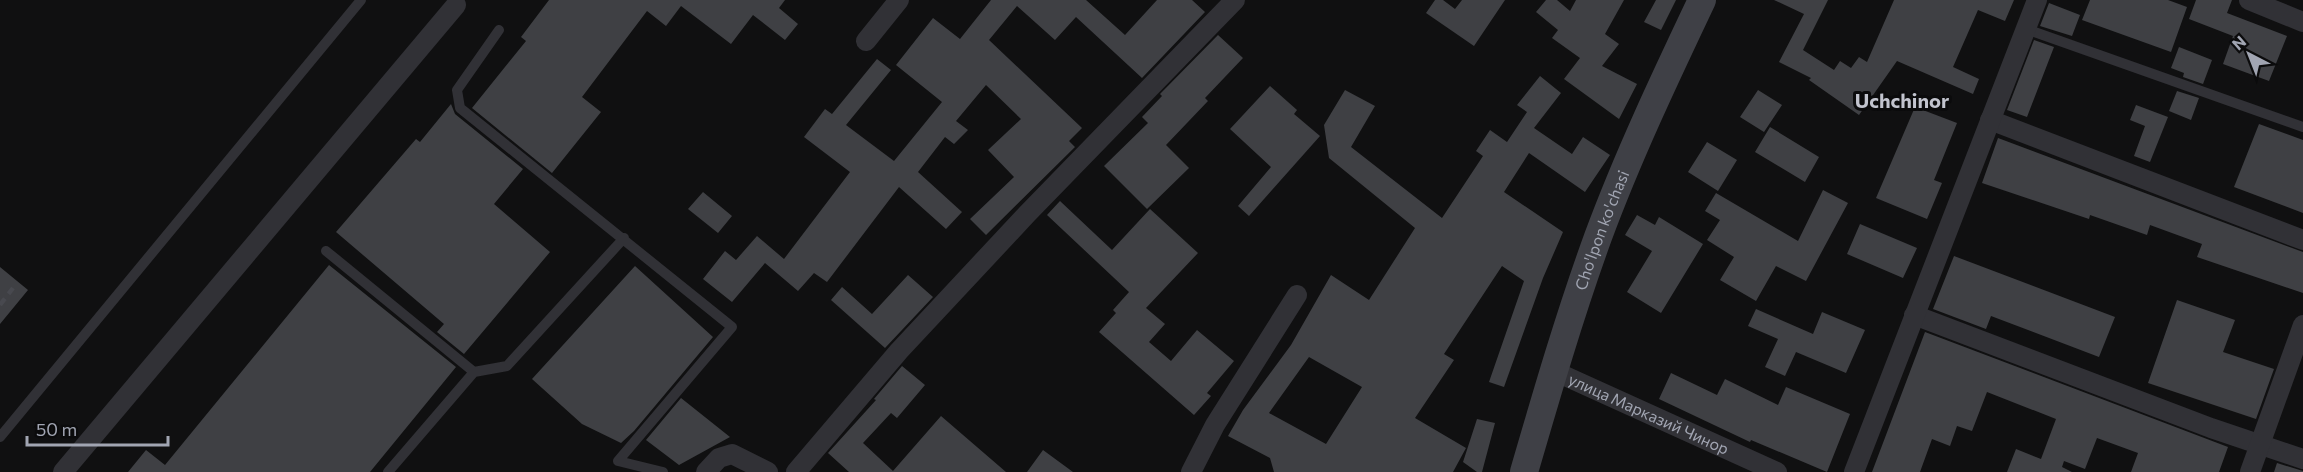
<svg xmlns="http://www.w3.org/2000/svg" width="2303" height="472" font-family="Commissioner,sans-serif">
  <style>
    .building { fill: #3f4044; fill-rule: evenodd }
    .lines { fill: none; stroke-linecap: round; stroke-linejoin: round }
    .service { stroke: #313136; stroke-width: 10 }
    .minor { stroke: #313136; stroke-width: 20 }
    .secondary { stroke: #3f4046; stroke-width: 28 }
    .rail { stroke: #48494f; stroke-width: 4.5; stroke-dasharray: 8 6; stroke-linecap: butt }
    .labels { text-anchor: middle; stroke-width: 6; stroke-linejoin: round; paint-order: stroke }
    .street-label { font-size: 16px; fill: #a1a5b2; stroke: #0b0b0c }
    .quarter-label { font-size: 20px; font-weight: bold; fill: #c2c4ce; stroke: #0b0b0c }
  </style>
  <rect width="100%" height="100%" fill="#101011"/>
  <path class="building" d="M549,0H785L779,8L798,24L785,40L753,15L731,44L681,6L666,26L647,11L582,97L601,112L552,173L472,108L526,41L521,37Z
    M991,0H1086L1125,35L1157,0H1192L1205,12L1142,78L1076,17L1055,40L1017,6L989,40L1082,128L1069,141L1075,147L986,235L970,219L1014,177L988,150L1021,119L986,85L956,121L968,130L954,144L945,137L918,172L962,212L946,229L899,187L827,282L814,273L798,291L765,263L732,302L703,279L725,251L736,260L757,236L784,259L850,172L804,137L825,109L832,114L877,59L891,70L846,125L894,161L942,102L896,65L933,18L960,39Z
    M1435,0H1443L1455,9L1462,0H1505L1474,46L1426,13Z
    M1546,0H1557L1570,11L1576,0H1624L1605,34L1619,44L1602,66L1637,84L1619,119L1564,79L1580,58L1552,38L1558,30L1536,12Z
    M1656,0H1676L1661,30L1644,22Z
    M1774,0H1828L1803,50L1834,70L1840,61L1851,68L1859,57L1867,62L1894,0H2014L2005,21L1978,10L1953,67L1979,79L1973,94L1897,61L1859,115L1809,80L1811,78L1779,62L1804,14Z
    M2090,0H2168L2187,7L2171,52L2082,20Z
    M2196,0H2232L2227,13L2287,36L2269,81L2223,64L2233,36L2189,19Z
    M2049,3L2080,15L2072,36L2040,26Z
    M1218,35L1243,58L1205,98L1208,101L1166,145L1189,168L1147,209L1104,166L1148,123L1142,117L1162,96L1160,94Z
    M2034,40L2054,47L2027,117L2007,110Z
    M2179,47L2212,60L2203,84L2183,77L2184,73L2171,68Z
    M1540,76L1561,93L1534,128L1572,154L1583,137L1610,155L1585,192L1529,153L1504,192L1563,232L1543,278L1504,387L1489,382L1524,281L1502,266L1444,354L1454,360L1415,418L1466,448L1453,472H1274L1270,458L1228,436L1243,410L1291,345L1331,275L1369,300L1415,228L1329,158L1324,125L1345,90L1375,106L1351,147L1442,218L1483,156L1476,151L1490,130L1507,142L1527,112L1517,105ZM1309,357L1362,387L1326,444L1269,413Z
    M1270,86L1297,110L1294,114L1320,136L1249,216L1238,206L1271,167L1230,129Z
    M1758,90L1782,105L1764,132L1740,117Z
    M2177,91L2199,98L2191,120L2169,111Z
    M451,104L455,114L523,169L494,204L550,252L464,354L437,332L444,324L336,232L416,139L420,142Z
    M2136,105L2168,117L2150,162L2134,156L2145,126L2130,120Z
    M1915,107L1957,123L1934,180L1942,183L1927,219L1876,198Z
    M2259,124L2303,140V213L2234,187Z
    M1770,127L1819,157L1805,182L1755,152Z
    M1998,138L2303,252V293L2197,257L2202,244L2150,225L2147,235L2090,215L2089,219L1982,183Z
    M1707,142L1737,160L1718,191L1688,172Z
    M1823,190L1848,203L1806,281L1776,266L1756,301L1720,280L1734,257L1707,240L1720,220L1705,211L1716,193L1798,241Z
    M703,192L732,216L718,233L688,209Z
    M1060,201L1112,250L1150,209L1198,253L1146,308L1165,324L1149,342L1171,361L1197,330L1234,361L1207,393L1211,396L1194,415L1099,332L1116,313L1113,310L1129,292L1047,215Z
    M1637,215L1655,225L1659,217L1703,244L1661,313L1627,292L1652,251L1625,235Z
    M1860,224L1917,248L1903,278L1847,254Z
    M1954,256L2115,317L2099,357L1991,316L1986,329L1933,309Z
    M329,265L456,367L370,472H128L146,450L165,465Z
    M635,266L713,337L634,431L621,443L582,424L532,379Z
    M0,267L28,290L0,324Z
    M908,275L933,297L885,348L831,300L842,287L872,314Z
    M2177,300L2235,320L2223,352L2274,369L2256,419L2148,383Z
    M1756,309L1813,334L1822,312L1865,330L1846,373L1796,352L1785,376L1765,367L1778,339L1748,326Z
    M1925,332L2228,447L2219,472H2131L2138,453L2097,438L2085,469L2064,461L2062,467L2072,472H2007L2016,449L2041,459L2056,419L1987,392L1972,431L1957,426L1950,446L1932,439L1920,472H1872Z
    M902,366L925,385L897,418L891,413L863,443L893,471L941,416L1006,472H849L828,453L876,400L874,399Z
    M1671,373L1717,395L1725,379L1778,405L1786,387L1850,414L1827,472L1751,440L1750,442L1659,399Z
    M681,398L730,437L679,465L646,440Z
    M1477,419L1495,423L1482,472H1477L1463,462Z
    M1043,450L1073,472H1027Z
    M2277,463L2303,471V472H2274Z"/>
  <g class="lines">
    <path class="service" d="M2026,29L2303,127
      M499,30L457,90L460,108L732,327L618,461L663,472
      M326,251L474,372L507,366L624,238
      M0,437L361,0
      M388,472L474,372"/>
    <g class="minor">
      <path d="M2249,0L2303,22"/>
      <path d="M866,41L899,0"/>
      <path d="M1990,120L2303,240"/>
      <path d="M1914,315L2211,428L2303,459"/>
      <path id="s1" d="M1554,371L1777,472"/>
      <path d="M63,472L456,5"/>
      <path d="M706,472L719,458L732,454L768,472"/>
      <path d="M796,472L899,351L1027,214L1235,0"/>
      <path d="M1191,472L1215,425L1297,295"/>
      <path d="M1854,472L2037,0"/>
      <path d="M2250,472L2303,325"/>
    </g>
    <path class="secondary" id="s2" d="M1524,472C1547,393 1570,314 1598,237C1628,156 1665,78 1702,0"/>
    <path class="rail" d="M0,305L13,288"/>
  </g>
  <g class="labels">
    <g class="street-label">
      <text dy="6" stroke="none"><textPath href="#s2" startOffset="254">Cho'lpon ko'chasi</textPath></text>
      <text dy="6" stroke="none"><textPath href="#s1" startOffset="104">улица Марказий Чинор</textPath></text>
    </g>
    <g class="quarter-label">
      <text x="1902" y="108">Uchchinor</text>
    </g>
  </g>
  <g transform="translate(2249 54) rotate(318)" stroke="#0b0b0c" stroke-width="4.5" paint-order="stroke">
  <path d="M0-4.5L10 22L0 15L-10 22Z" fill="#a1a5b2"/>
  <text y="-9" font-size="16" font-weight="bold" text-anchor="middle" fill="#a1a5b2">N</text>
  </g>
  <path d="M27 436v9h141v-9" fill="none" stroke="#a1a5b2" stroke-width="3"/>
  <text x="36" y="436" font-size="18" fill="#a1a5b2" stroke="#0b0b0c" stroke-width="4.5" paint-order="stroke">50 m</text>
</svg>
